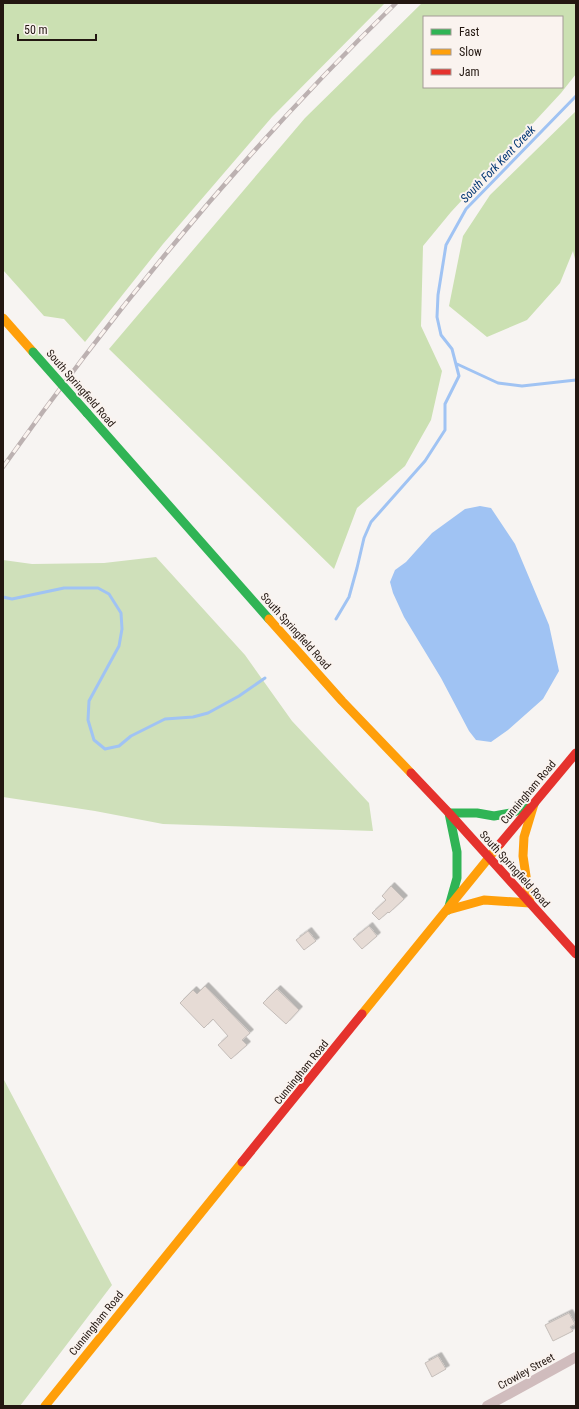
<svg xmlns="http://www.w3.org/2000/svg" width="579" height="1409" font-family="'Roboto Condensed',sans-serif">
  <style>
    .green { fill: #cfe0ba }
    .forest { fill: #cbe0b2; fill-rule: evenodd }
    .water { fill: #a0c3f3 }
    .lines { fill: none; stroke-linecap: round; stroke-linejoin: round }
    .stream { stroke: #a0c3f3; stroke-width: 3 }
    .building { fill: #e6dbd5; stroke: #c4bdb9; filter: url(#shadow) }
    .street { stroke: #d0bcbd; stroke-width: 10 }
    .fast { stroke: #30b455; stroke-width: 9 }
    .slow { stroke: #ff9f0a; stroke-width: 9 }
    .jam { stroke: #e5322d; stroke-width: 9 }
    .rail-casing { stroke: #bcb1b1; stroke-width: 4.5 }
    .rail { stroke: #faf3ef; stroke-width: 3; stroke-dasharray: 9; stroke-linecap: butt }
    .fast-bridge { stroke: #30b455; stroke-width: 9 }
    .labels { text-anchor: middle; stroke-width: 4; stroke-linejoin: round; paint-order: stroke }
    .street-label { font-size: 11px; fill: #231711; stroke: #faf3ef }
    .water-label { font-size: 12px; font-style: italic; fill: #023773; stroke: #faf3ef }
  </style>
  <defs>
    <filter id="shadow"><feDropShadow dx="3.5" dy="-3.5" stdDeviation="0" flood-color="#0004"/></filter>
  </defs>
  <rect width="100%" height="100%" fill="#f7f4f2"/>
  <path class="green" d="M156,557L245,655L292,721L369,803L373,831L163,824L95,811L3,797V560L32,564L104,563Z
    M3,1078L112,1285L20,1406H3Z"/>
  <path class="forest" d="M3,3H385L272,117L163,244L85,342L64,319L44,316L3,270Z
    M422,3H576V74L561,93L451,212L423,246L421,326L442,371L431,420L405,466L357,508L334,569L109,349L305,118ZM424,17H562V87H424Z
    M576,111V263L573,251L560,283L527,320L487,337L449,306L463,236L490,195Z"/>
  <path class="water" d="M480,506L491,508L515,544L549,625L559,671L543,699L508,730L491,742L476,740L469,731L441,678L404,617L393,593L390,582L395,570L406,562L432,533L465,509Z"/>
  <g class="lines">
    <path class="stream" d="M457,364L498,383L522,386L576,380
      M3,597L12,599L64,588H98L109,594L121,613L122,629L119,646L89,701L88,720L94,740L105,749L119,746L131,736L165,719L193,717L208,713L239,696L265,678
      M336,619L349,597L357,568L364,538L371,522L425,461L445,430V404L459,376L452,349L441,335L437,317L438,295L446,245L466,209L576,96"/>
  </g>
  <path class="building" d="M391,886L404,899L389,913L388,912L379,920L372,913L386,900L382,896Z
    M369,926L377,936L362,949L353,939Z
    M308,931L316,941L304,950L296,940Z
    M205,986L250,1033L242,1040L247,1045L231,1059L218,1045L228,1036L213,1019L204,1028L180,1003L193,990L197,994Z
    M277,989L299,1010L286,1024L263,1003Z
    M569,1313L575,1324L570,1327L573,1331L553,1341L545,1325Z
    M438,1356L446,1369L432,1377L425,1363Z"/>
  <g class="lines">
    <path class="street" d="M487,1406L576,1357"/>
    <path class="fast" d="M87,413L269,619
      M448,910L457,878V852L449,813H477L494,816L511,813L534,804"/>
    <path class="slow" d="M3,318L33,352
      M269,619L342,701L411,773
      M530,903L523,856L524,837L534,804
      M448,910L484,900L530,903
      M362,1014L500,844
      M45,1406L242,1162"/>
    <path class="jam" d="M411,773L449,813L576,954
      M500,844L576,753
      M242,1162L362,1014"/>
    <defs>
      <path id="rail" d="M3,467C120,302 250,145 396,3"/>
    </defs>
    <use href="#rail" class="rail-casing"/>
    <use href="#rail" class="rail"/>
    <path class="fast-bridge" d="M33,352L87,413"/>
  </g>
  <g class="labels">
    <g class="street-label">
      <text transform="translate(81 388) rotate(49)" y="4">South Springfield Road</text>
      <text transform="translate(296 631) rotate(48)" y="4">South Springfield Road</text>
      <text transform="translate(528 792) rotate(-50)" y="4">Cunningham Road</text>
      <text transform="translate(515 869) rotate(48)" y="4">South Springfield Road</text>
      <text transform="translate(301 1072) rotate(-51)" y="4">Cunningham Road</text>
      <text transform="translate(96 1323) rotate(-51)" y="4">Cunningham Road</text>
      <text transform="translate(526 1371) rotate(-29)" y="4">Crowley Street</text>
    </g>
    <g class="water-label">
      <text transform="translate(498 164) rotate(-46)" y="4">South Fork Kent Creek</text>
    </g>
  </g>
  <rect width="579" height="1409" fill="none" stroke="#231711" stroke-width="8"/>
  <rect x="423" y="16" width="140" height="72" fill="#faf3ef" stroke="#a49b96"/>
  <rect x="431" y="29" width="20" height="6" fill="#30b455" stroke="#a49b96"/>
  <text x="459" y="36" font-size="12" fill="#231711">Fast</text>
  <rect x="431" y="49" width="20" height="6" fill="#ff9f0a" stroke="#a49b96"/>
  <text x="459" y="56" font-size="12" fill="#231711">Slow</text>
  <rect x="431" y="69" width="20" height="6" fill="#e5322d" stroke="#a49b96"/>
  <text x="459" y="76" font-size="12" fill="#231711">Jam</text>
  <path d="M18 34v6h78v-6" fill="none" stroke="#231711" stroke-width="2"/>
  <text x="24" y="34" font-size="12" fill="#231711" stroke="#faf3ef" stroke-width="3" paint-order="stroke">50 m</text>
</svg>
